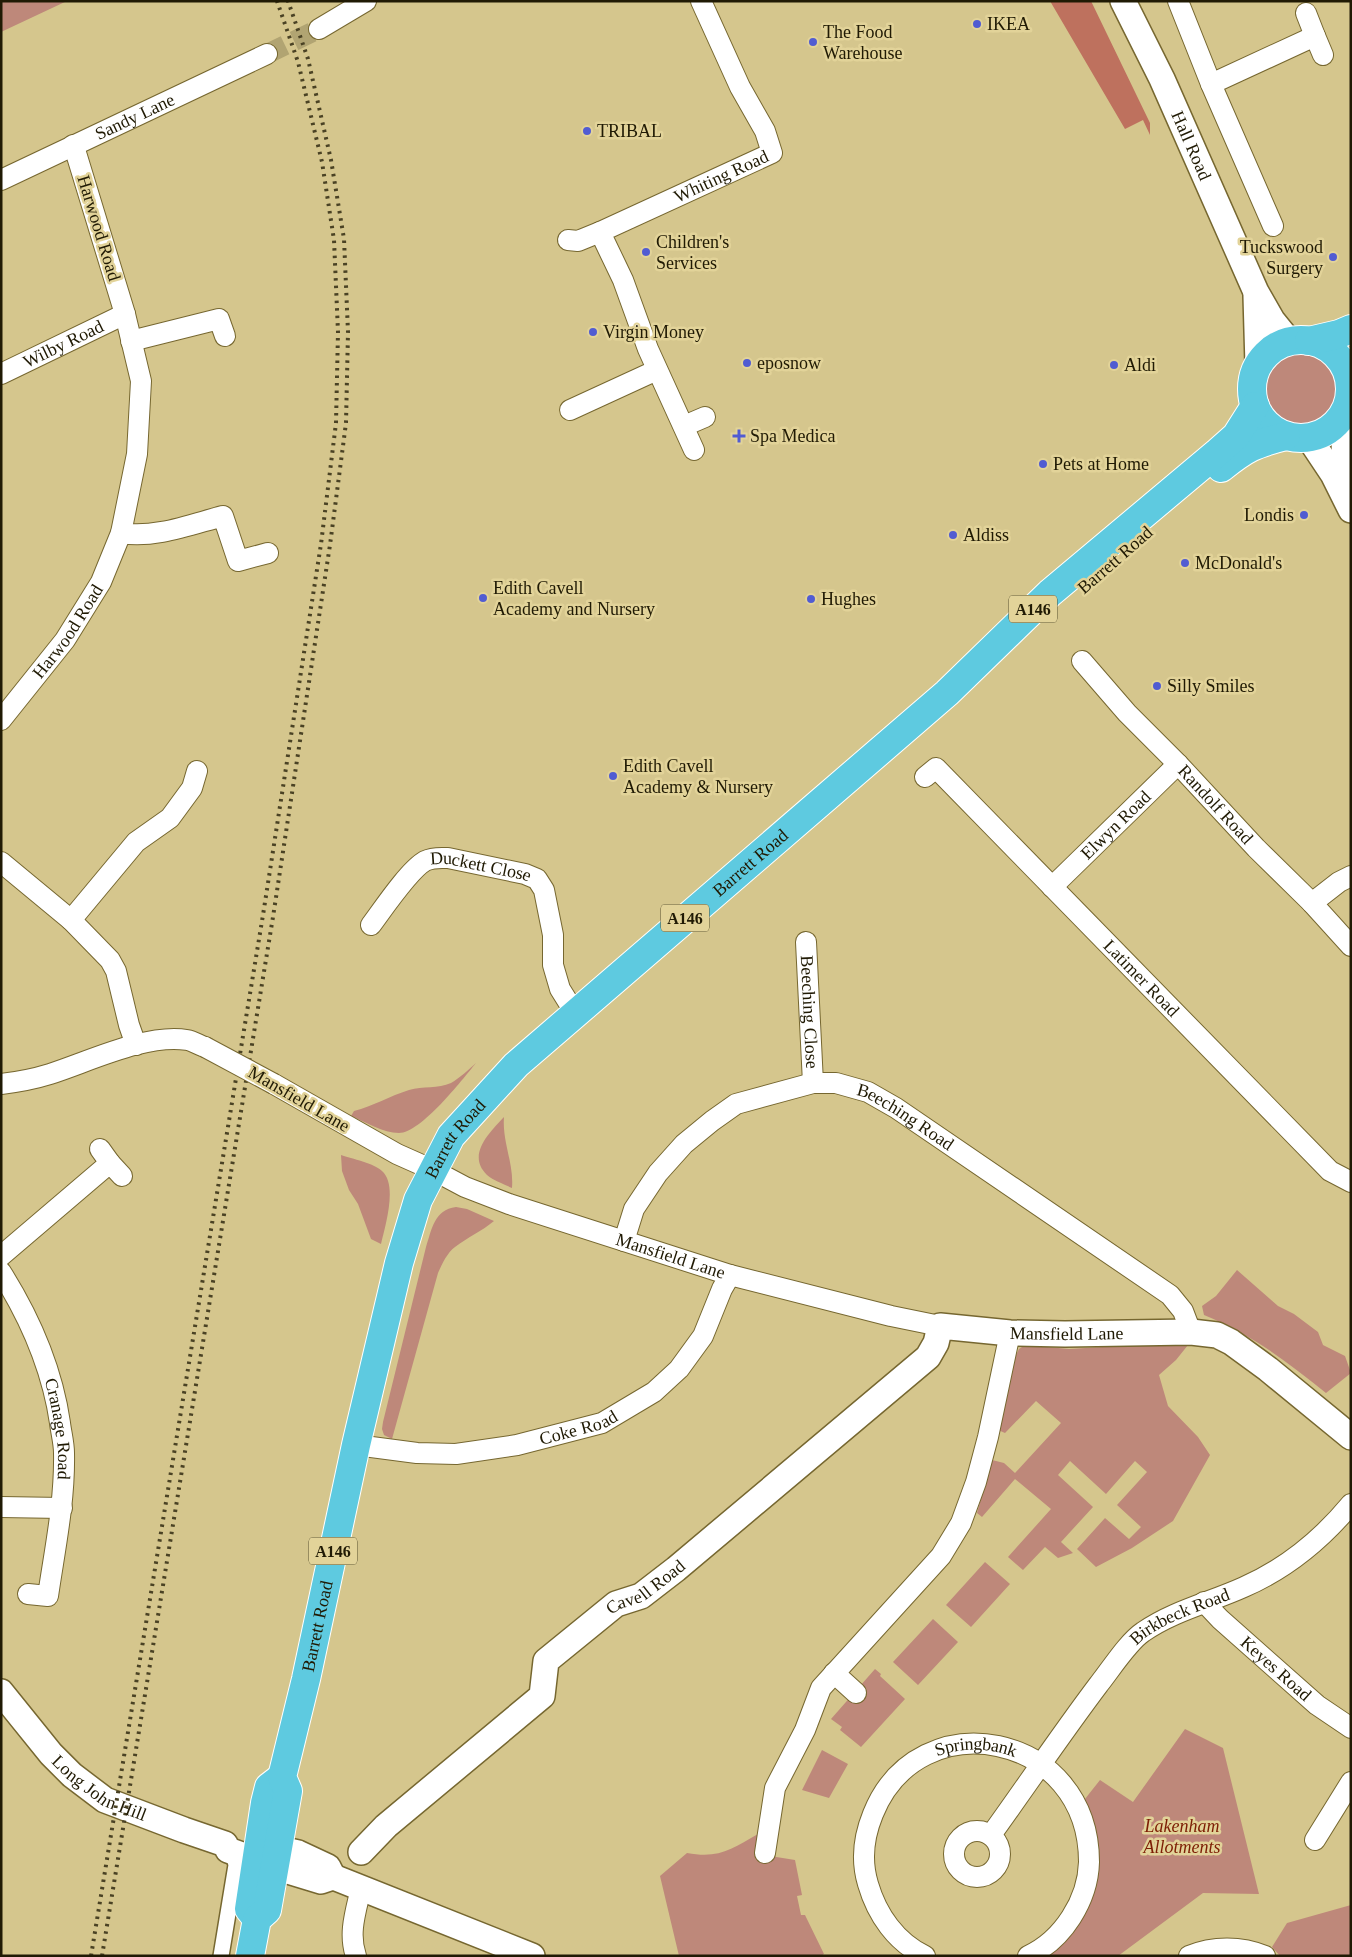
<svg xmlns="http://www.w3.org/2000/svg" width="1352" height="1957" font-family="'Times New Roman',serif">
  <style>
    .green { fill: #be887a }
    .forest { fill: #be715e }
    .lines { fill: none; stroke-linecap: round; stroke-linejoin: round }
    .minor-tunnel { stroke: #b1a472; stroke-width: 20; stroke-dasharray: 20 10; stroke-linecap: butt }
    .pedestrian-casing { stroke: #766730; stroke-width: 18 }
    .minor-casing { stroke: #766730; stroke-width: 22 }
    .tertiary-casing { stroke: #766730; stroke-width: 28 }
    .trunk-casing { stroke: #fff; stroke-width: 30 }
    .pedestrian { stroke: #fff; stroke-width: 15 }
    .minor { stroke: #fff; stroke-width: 20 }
    .tertiary { stroke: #fff; stroke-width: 25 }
    .trunk { stroke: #5ecae0; stroke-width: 28 }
    .rail { stroke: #4a4224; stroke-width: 4; stroke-dasharray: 2.5 5; stroke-linecap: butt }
    .minor-bridge-casing { stroke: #766730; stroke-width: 22; stroke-linecap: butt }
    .minor-bridge { stroke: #fff; stroke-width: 20 }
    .poi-dot { fill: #515cd2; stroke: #e2d399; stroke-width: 2 }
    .labels { text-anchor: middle; stroke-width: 5; stroke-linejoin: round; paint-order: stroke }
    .shield { fill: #e2d399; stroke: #5a5231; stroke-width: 1 }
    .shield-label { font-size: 16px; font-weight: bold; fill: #201a04 }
    .poi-label { font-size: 18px; fill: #201a04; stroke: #e2d399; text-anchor: start }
    .street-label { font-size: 18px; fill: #201a04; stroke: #e2d399 }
    .park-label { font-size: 18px; font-style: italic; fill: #7d1e05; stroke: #e2d399 }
  </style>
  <rect width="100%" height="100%" fill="#d5c68d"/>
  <path class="green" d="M1,1H67L1,32Z
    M1263 389a37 37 0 1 1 74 0a37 37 0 1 1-74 0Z
    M476,1063C462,1080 421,1133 399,1133C383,1133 366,1122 351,1116L354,1111C373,1106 390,1096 409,1090C423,1086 438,1089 451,1083C460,1078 469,1069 476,1063Z
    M504,1117C502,1142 514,1163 512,1188C504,1184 494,1181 487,1175C466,1155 490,1132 504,1117Z
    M341,1155C352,1159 374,1163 382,1171C398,1185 385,1226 381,1244L371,1239L358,1204L349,1190L342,1171Z
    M456,1207L467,1209L494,1221C482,1231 468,1237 455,1247C447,1253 442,1264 438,1273L392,1439L384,1435L382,1429L383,1422L426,1247C432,1229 434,1210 456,1207Z
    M1237,1270L1278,1306L1294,1314L1318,1332L1323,1345L1345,1356L1351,1373L1326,1393C1285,1360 1252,1335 1204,1315L1202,1306L1216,1296Z
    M1025,1345L1069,1349L1136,1345H1188L1176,1360L1159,1375L1168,1406L1198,1437L1210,1455L1173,1521L1132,1548L1096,1567L1077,1549L1105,1518L1129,1539L1141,1527L1117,1505L1147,1472L1135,1461L1106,1494L1070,1461L1058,1475L1093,1507L1061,1542L1073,1553L1058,1558L1045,1547L1023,1570L1008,1557L1051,1509L1015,1479L982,1517L977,1513L992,1460L1004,1463L1015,1473L1061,1423L1036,1401L1005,1433L998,1430L1014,1359L1019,1349Z
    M985,1562L1010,1584L971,1627L946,1605Z
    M933,1619L958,1642L918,1685L893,1662Z
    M875,1669L881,1674L880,1676L905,1699L861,1747L840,1730L842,1727L831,1719Z
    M1185,1729L1223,1748L1259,1894L1203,1893L1118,1956H1044L1079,1917L1081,1804L1100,1780L1133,1802Z
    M822,1750L848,1764L829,1798L802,1790Z
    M758,1834L764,1855L795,1860L802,1895L797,1896L801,1915H805L824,1954L821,1956H679L660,1876L687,1853C719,1859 732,1849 758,1834Z
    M1351,1905V1956H1280L1272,1947L1287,1923Z"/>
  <path class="forest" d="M1050,1H1091L1150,123V135L1143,120L1125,129Z"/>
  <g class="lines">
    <path class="minor-tunnel" d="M267,54L319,29"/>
    <defs>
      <path id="pedestrian" d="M221,1956L236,1865L234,1857"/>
      <g id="minor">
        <path d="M1178,1L1211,84L1273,226"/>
        <path d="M1306,13L1315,36"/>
        <path d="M319,29L366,1"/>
        <path d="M1211,84L1315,36L1323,55"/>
        <path id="s1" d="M1,180L267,54"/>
        <path d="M568,240L578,241L600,232"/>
        <path d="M131,341L219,319L225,336"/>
        <path id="s2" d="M1,374L125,314"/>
        <path d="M570,410L657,370"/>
        <path d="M684,426L705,417"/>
        <path id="s3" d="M694,450L648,349L623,280L600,232L772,153L765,131L740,87L701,1"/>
        <path d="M121,533C154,539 192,524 223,516L238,561L268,553"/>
        <path id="s4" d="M1082,661L1127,713L1178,764L1256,848L1312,903L1351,946"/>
        <path id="s5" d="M1,720L65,640L101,582L121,533L137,454L141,381L125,314L76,153L73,145"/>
        <path id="s6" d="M925,777L936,768L1330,1171L1351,1182"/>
        <path d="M1,862L71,920L110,960L116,971L129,1025L136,1045"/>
        <path id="s7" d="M1052,887L1178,764"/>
        <path d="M1312,903L1339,882L1351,876"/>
        <path d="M71,920L136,842L170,818L192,788L197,771"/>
        <path id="s8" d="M371,925C383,909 409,870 425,861C433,857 440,858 448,858L525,874L537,879L544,890L553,935V965L560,989L575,1013"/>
        <path id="s9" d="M806,942L813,1083"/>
        <path d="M1,1084C18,1082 34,1079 50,1074C88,1062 147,1033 187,1040C193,1041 199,1045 205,1047"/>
        <path id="s10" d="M274,1084L397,1154L433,1170L465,1187L509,1204L730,1275L891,1316L940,1326"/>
        <path d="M100,1149L110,1163"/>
        <path id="s11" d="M624,1241L634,1209L658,1173L684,1144L712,1121L736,1104L813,1083H836L868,1092L896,1108L1170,1295L1183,1311L1191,1332"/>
        <path d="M1,1256L110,1163L122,1176"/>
        <path id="s12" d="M1,1272C30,1318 52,1368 60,1423C61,1432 64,1443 64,1453C65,1501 55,1548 48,1596L28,1594"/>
        <path id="s13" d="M356,1445L417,1453L456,1454L517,1445L602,1423L654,1392L679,1369L703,1336L722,1289L730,1275"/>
        <path d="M1,1507L62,1508"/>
        <path id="s14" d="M1204,1602L1220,1619L1317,1705L1351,1728"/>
        <path d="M834,1673L856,1693"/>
        <circle cx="977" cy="1854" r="23"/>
        <path id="s15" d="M991,1835C1027,1785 1062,1733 1099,1684C1111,1669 1128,1642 1143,1632C1173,1611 1211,1602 1244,1587C1285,1569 1322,1539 1351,1504"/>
        <path d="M1315,1840L1351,1782"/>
        <path d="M765,1853L775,1788L805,1730L821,1688L941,1556L961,1523L976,1482L988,1437L1010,1333"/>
        <path d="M356,1956C348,1933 356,1911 361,1888"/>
        <path id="s16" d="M925,1956C896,1942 877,1915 868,1884C861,1861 864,1836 873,1814C919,1699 1089,1732 1089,1862C1088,1900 1063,1940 1028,1956"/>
        <path d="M1189,1956C1213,1946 1241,1946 1265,1956"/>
      </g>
      <g id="tertiary">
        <path id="s17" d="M1123,1L1162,79L1256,292L1272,320L1289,341"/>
        <path d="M1256,296L1258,366"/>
        <path d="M1348,403C1346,429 1339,458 1351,482"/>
        <path d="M1309,438L1333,474L1351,510"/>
        <path id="s18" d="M1,1692L51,1754L72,1775L105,1800L184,1830L225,1844L228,1850L275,1867L321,1881L333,1877L336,1878L532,1956"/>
        <path d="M258,1844L298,1853L328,1867L333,1877"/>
        <path id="s19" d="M361,1852L386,1826L542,1696L546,1661L616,1604L641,1596L676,1569L928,1357L936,1343L940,1326L1010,1333L1065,1334L1191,1332L1217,1335L1231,1342L1268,1369L1351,1437"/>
      </g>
      <g id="trunk">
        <circle cx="1301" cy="389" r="49"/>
        <path d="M1309,341L1339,334L1351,329"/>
        <path d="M1221,468C1246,448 1254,444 1286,436"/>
        <path d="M257,1919L249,1909L265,1803L269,1787L282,1777"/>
        <path id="s20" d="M250,1956L257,1919L267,1910L288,1791L282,1777L306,1679L356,1445L399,1263L418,1200L451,1136L516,1065L947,693L1050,593L1218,452L1236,436L1255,406"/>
      </g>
    </defs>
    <use href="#pedestrian" class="pedestrian-casing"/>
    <use href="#minor" class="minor-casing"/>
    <use href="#tertiary" class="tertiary-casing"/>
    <use href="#trunk" class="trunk-casing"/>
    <use href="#pedestrian" class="pedestrian"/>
    <use href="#minor" class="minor"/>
    <use href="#tertiary" class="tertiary"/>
    <use href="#trunk" class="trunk"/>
    <path class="rail" d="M91,1956L263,915L321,544L336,423L338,332L334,240L322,162L298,62L277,1
      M102,1956L273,917L330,545L346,423L348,332L344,239L331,160L308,59L288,1"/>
    <defs>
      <path id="minor-bridge" d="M205,1047L274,1084"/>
    </defs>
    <use href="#minor-bridge" class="minor-bridge-casing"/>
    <use href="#minor-bridge" class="minor-bridge"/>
  </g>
  <g class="poi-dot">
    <circle cx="977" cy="24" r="5"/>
    <circle cx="813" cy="42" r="5"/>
    <circle cx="587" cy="131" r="5"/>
    <circle cx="646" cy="252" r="5"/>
    <circle cx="1333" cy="257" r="5"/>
    <circle cx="593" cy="332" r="5"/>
    <circle cx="747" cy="363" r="5"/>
    <circle cx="1114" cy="365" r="5"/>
    <path d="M736.5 428.5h5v5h5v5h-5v5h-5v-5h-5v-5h5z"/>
    <circle cx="1043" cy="464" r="5"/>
    <circle cx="1304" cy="515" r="5"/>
    <circle cx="953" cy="535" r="5"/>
    <circle cx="1185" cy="563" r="5"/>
    <circle cx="483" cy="598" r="5"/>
    <circle cx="811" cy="599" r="5"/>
    <circle cx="1157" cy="686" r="5"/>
    <circle cx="613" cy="776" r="5"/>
  </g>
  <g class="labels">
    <g class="shield">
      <rect x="1009" y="595.5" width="48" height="27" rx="4"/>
      <rect x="661" y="904.5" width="48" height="27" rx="4"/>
      <rect x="309" y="1537.5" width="48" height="27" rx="4"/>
    </g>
    <g class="shield-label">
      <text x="1033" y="615">A146</text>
      <text x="685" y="924">A146</text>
      <text x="333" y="1557">A146</text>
    </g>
    <g class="poi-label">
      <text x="987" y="30">IKEA</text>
      <text x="823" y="38">The Food<tspan x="823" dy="21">Warehouse</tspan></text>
      <text x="597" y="137">TRIBAL</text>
      <text x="656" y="248">Children's<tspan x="656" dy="21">Services</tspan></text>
      <text x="1323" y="253" text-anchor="end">Tuckswood<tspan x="1323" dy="21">Surgery</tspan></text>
      <text x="603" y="338">Virgin Money</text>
      <text x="757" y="369">eposnow</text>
      <text x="1124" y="371">Aldi</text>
      <text x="750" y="442">Spa Medica</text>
      <text x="1053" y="470">Pets at Home</text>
      <text x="1294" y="521" text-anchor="end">Londis</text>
      <text x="963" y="541">Aldiss</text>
      <text x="1195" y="569">McDonald's</text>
      <text x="493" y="594">Edith Cavell<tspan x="493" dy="21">Academy and Nursery</tspan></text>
      <text x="821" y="605">Hughes</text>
      <text x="1167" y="692">Silly Smiles</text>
      <text x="623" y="772">Edith Cavell<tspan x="623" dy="21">Academy &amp; Nursery</tspan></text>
    </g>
    <g class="street-label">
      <text dy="6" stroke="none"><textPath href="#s1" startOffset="148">Sandy Lane</textPath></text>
      <text dy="6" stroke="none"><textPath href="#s17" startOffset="160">Hall Road</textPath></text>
      <text dy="6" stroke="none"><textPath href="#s3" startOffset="371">Whiting Road</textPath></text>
      <text transform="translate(99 228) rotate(73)" y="6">Harwood Road</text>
      <text dy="6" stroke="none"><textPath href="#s2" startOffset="69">Wilby Road</textPath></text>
      <text transform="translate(1115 560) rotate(-41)" y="6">Barrett Road</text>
      <text dy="6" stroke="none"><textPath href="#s5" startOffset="111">Harwood Road</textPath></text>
      <text dy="6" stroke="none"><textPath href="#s4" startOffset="196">Randolf Road</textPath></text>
      <text dy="6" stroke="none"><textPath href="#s7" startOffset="89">Elwyn Road</textPath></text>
      <text dy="6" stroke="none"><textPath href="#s20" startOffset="1258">Barrett Road</textPath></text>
      <text dy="6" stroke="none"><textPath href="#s8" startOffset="141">Duckett Close</textPath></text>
      <text dy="6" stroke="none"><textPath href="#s6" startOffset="308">Latimer Road</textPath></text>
      <text dy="6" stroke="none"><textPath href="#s9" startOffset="70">Beeching Close</textPath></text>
      <text transform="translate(299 1099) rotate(30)" y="6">Mansfield Lane</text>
      <text dy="6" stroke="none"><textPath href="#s11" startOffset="362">Beeching Road</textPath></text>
      <text dy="6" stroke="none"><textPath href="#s20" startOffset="852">Barrett Road</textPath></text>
      <text dy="6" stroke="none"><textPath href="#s10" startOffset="434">Mansfield Lane</textPath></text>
      <text dy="6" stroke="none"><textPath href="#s19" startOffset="925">Mansfield Lane</textPath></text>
      <text dy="6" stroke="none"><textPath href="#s13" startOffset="226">Coke Road</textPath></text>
      <text dy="6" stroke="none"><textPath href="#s12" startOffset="169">Cranage Road</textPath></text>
      <text dy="6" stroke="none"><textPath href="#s19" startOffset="399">Cavell Road</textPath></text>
      <text dy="6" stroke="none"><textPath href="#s15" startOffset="294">Birkbeck Road</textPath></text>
      <text dy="6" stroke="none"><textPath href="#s20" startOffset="342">Barrett Road</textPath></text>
      <text dy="6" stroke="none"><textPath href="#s14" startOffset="98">Keyes Road</textPath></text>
      <text dy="6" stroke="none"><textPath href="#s16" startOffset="299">Springbank</textPath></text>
      <text dy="6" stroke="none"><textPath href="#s18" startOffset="140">Long John Hill</textPath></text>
    </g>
    <g class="park-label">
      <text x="1182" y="1832">Lakenham<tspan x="1182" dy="21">Allotments</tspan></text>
    </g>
  </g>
  <rect width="1352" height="1957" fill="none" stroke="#201a04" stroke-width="5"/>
</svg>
